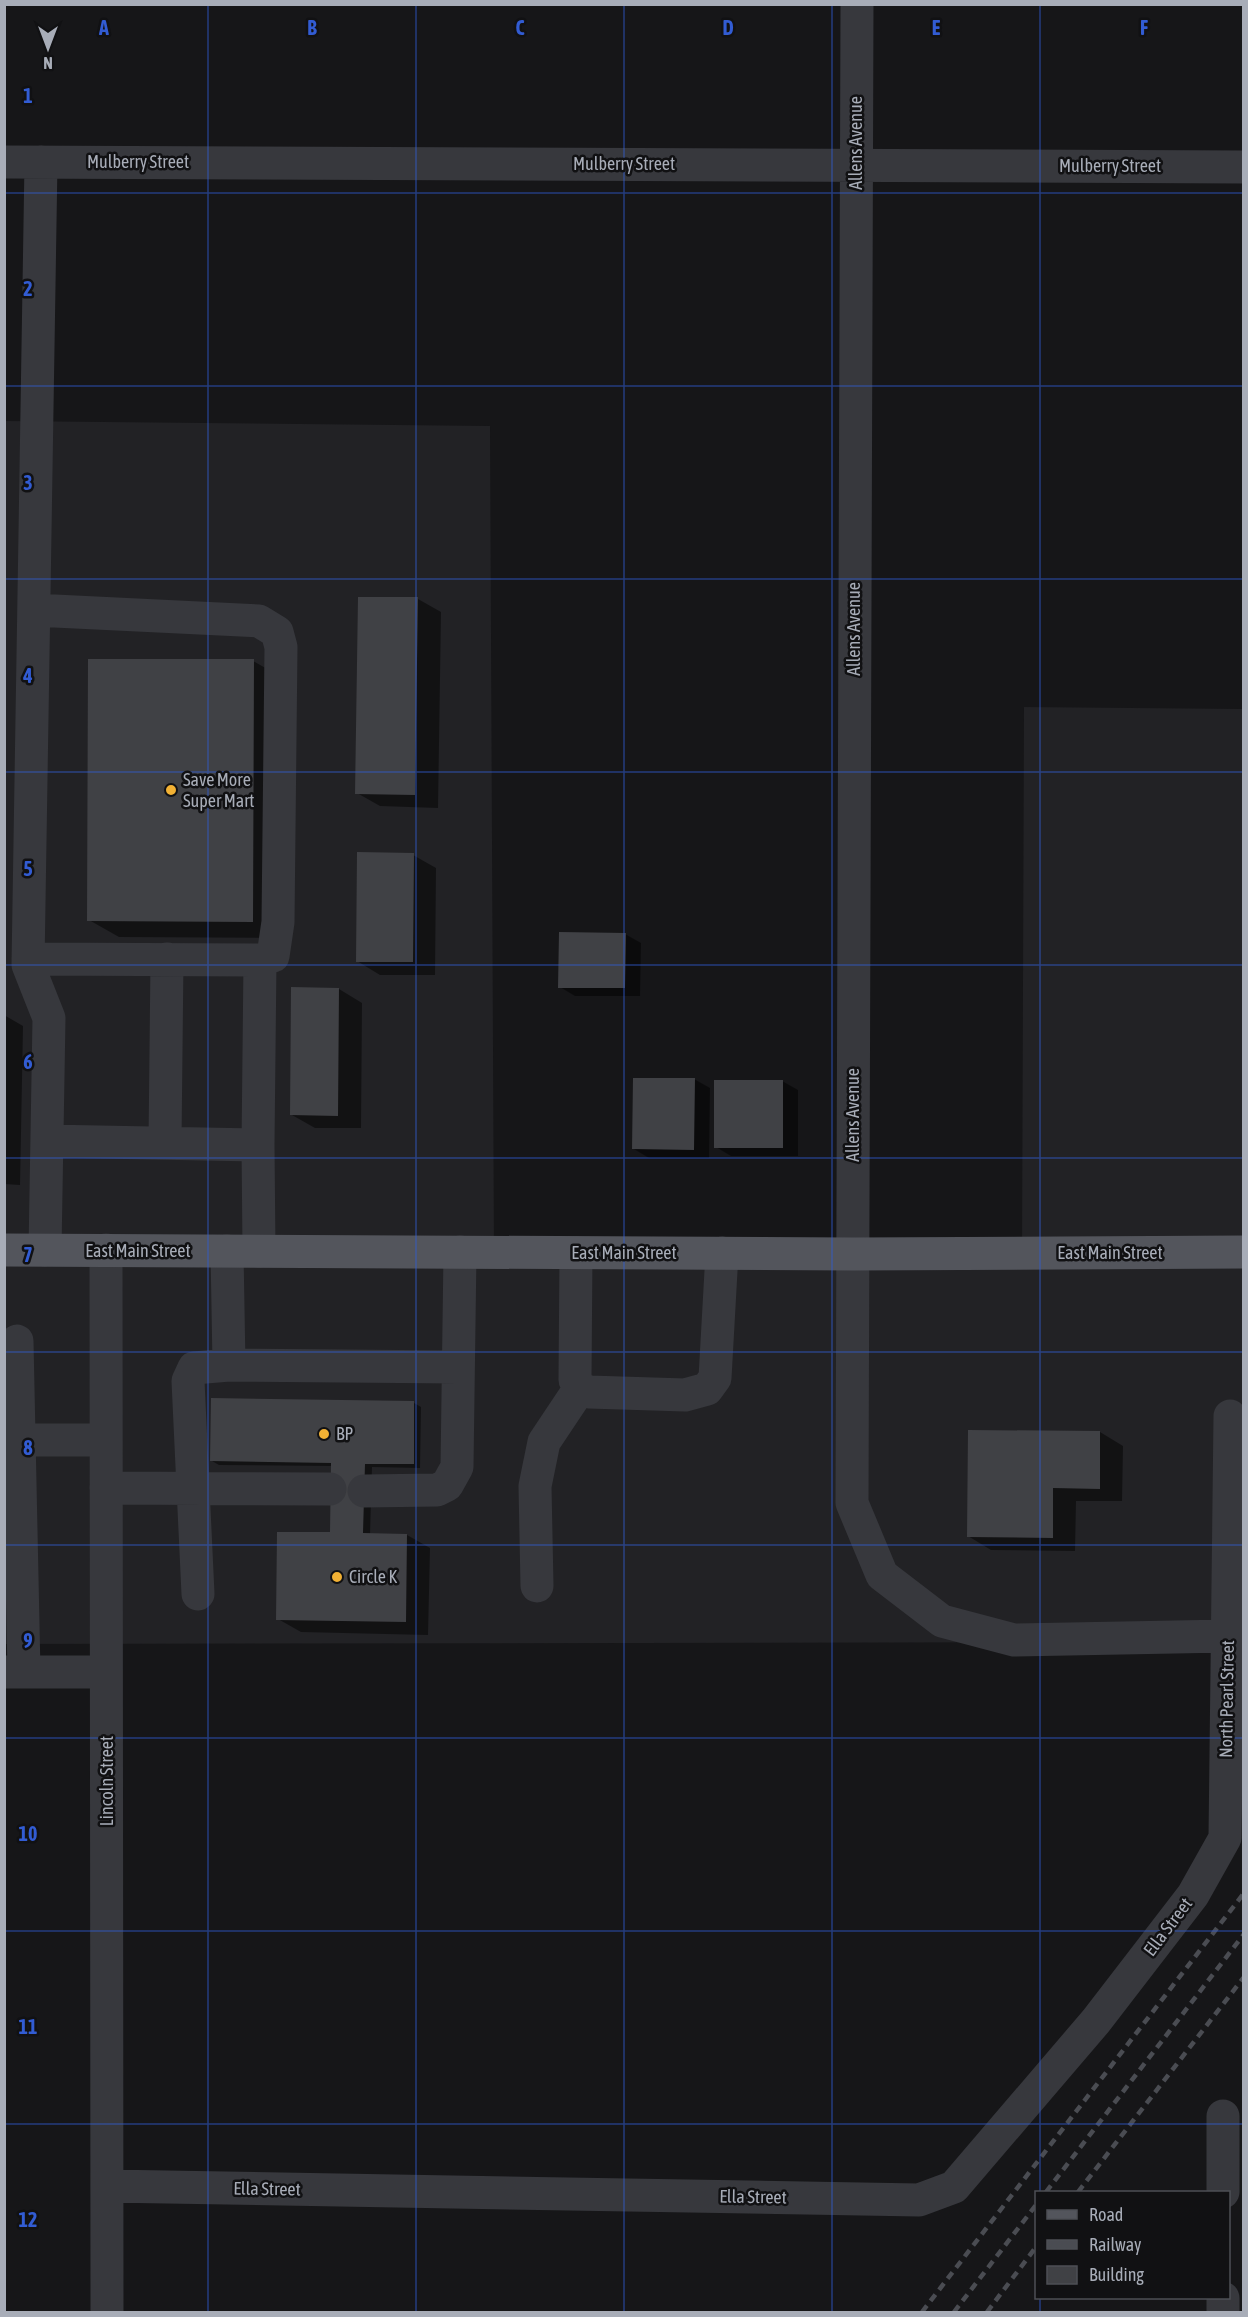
<svg xmlns="http://www.w3.org/2000/svg" width="1248" height="2317" font-family="'Asap Condensed',sans-serif">
  <style>
    .built { fill: #222225 }
    .shadow { fill: #0007 }
    .building { fill: #404145 }
    .lines { fill: none; stroke-linecap: round; stroke-linejoin: round }
    .minor { stroke: #37383d; stroke-width: 33 }
    .major { stroke: #53555c; stroke-width: 33 }
    .rail { stroke: #4a4c52; stroke-width: 4.5; stroke-dasharray: 8 6; stroke-linecap: butt }
    .grid { fill: none; stroke: #325cd3; stroke-width: 1.5; stroke-opacity: 0.55 }
    .poi-dot { fill: #f2b134; stroke: #111113; stroke-width: 2 }
    .labels { text-anchor: middle; stroke-width: 5; stroke-linejoin: round; paint-order: stroke }
    .street-label { font-size: 18px; fill: #a8adb8; stroke: #111113 }
    .poi-label { font-size: 18px; fill: #a8adb8; stroke: #111113; text-anchor: start }
    .grid-label { font-size: 20px; text-anchor: middle; font-weight: bold; fill: #325cd3; stroke: #111113; stroke-width: 5; stroke-linejoin: round; paint-order: stroke }
  </style>
  <rect width="100%" height="100%" fill="#161618"/>
  <path class="built" d="M5,421L490,426L494,1252L1022,1253L1024,707L1243,709V1832L1227,1642L5,1644Z"/>
  <path class="shadow" d="M418,599L441,612L438,808L380,806L357,793Z
    M253,661L283,678L282,938L119,937L89,920Z
    M413,855L436,868L435,975H380L357,961Z
    M625,934L641,943L640,996H575L560,987Z
    M339,989L362,1003L361,1128H315L292,1115Z
    M4,1015L23,1026L20,1185L4,1184Z
    M694,1079L710,1088L709,1158H649L634,1149Z
    M782,1081L798,1090V1156H731L716,1147Z
    M213,1400L414,1403L421,1407L420,1468L372,1467L370,1535H407L430,1548L428,1635L301,1632L278,1619L335,1534L332,1466L219,1465L212,1461Z
    M1100,1432L1123,1446L1122,1501H1076L1075,1551L991,1550L968,1536Z"/>
  <path class="building" d="M358,597H418L415,795L355,794Z
    M88,659H254L253,922L87,921Z
    M357,852L414,853L413,962H356Z
    M559,932L626,933L625,988H558Z
    M291,987L339,988L338,1116L290,1115Z
    M633,1078H695L694,1150L632,1149Z
    M714,1080H783V1148H714Z
    M211,1398L414,1401V1464H365L363,1533L407,1534L406,1622L276,1620L277,1532H330L331,1463L210,1461Z
    M968,1430L1100,1431V1489L1053,1488V1538L967,1537Z"/>
  <g class="lines">
    <path class="minor" d="M857,4L852,1503L882,1575L942,1621L1014,1640L1228,1636
      M4,162L1244,167
      M41,162L28,965L49,1018L45,1250
      M34,610L259,621L277,632L281,647L278,922L273,956L260,960
      M28,959L260,960L258,1145L47,1141
      M165,1143L167,959
      M258,1145L259,1251
      M106,1250L107,2312
      M576,1253L575,1380L580,1388L589,1392L685,1395L707,1389L715,1378L722,1253
      M17,1341L24,1672
      M229,1365L458,1367
      M19,1440H106
      M106,1488L330,1489
      M364,1491L437,1490L447,1485L457,1467L460,1252
      M537,1586L535,1486L544,1442L580,1388
      M198,1594L188,1381L194,1368L229,1365L227,1251
      M4,1672H106
      M1223,2116V2192
      M107,2186L919,2200L954,2187L1096,2021L1193,1895L1225,1838L1230,1416
      M1223,2298V2312"/>
    <path class="major" d="M4,1250L853,1254L1244,1252"/>
    <path class="rail" d="M1046,2192L1244,1934
      M1078,2192L1244,1977
      M922,2312L1244,1893
      M954,2312L1036,2205
      M987,2312L1036,2247"/>
  </g>
  <path class="grid" d="M208,4V2312M416,4V2312M624,4V2312M832,4V2312M1040,4V2192M4,193H1244M4,386H1244M4,579H1244M4,772H1244M4,965H1244M4,1158H1244M4,1352H1244M4,1545H1244M4,1738H1244M4,1931H1244M4,2124H1244M1040,2298V2312"/>
  <g class="poi-dot">
    <circle cx="171" cy="790" r="6"/>
    <circle cx="324" cy="1434" r="6"/>
    <circle cx="337" cy="1577" r="6"/>
  </g>
  <g class="labels">
    <g class="street-label">
      <text transform="translate(856 143) rotate(-90)" y="6">Allens Avenue</text>
      <text x="138" y="168">Mulberry Street</text>
      <text x="624" y="170">Mulberry Street</text>
      <text x="1110" y="172">Mulberry Street</text>
      <text transform="translate(854 629) rotate(-90)" y="6">Allens Avenue</text>
      <text transform="translate(853 1115) rotate(-90)" y="6">Allens Avenue</text>
      <text x="138" y="1257">East Main Street</text>
      <text x="624" y="1259">East Main Street</text>
      <text x="1110" y="1259">East Main Street</text>
      <text transform="translate(1227 1699) rotate(-89)" y="6">North Pearl Street</text>
      <text transform="translate(107 1781) rotate(-90)" y="6">Lincoln Street</text>
      <text transform="translate(1168 1927) rotate(-53)" y="6">Ella Street</text>
      <text transform="translate(267 2189) rotate(1)" y="6">Ella Street</text>
      <text transform="translate(753 2197) rotate(1)" y="6">Ella Street</text>
    </g>
    <g class="poi-label">
      <text x="183" y="786">Save More<tspan x="183" dy="21">Super Mart</tspan></text>
      <text x="336" y="1440">BP</text>
      <text x="349" y="1583">Circle K</text>
    </g>
  </g>
  <g class="grid-label">
    <text x="104" y="35">A</text>
    <text x="312" y="35">B</text>
    <text x="520" y="35">C</text>
    <text x="728" y="35">D</text>
    <text x="936" y="35">E</text>
    <text x="1144" y="35">F</text>
    <text x="28" y="103">1</text>
    <text x="28" y="296">2</text>
    <text x="28" y="490">3</text>
    <text x="28" y="683">4</text>
    <text x="28" y="876">5</text>
    <text x="28" y="1069">6</text>
    <text x="28" y="1262">7</text>
    <text x="28" y="1455">8</text>
    <text x="28" y="1648">9</text>
    <text x="28" y="1841">10</text>
    <text x="28" y="2034">11</text>
    <text x="28" y="2227">12</text>
  </g>
  <rect width="1248" height="2317" fill="none" stroke="#a8adb8" stroke-width="12"/>
  <rect x="1035" y="2191" width="195" height="108" fill="#111113" stroke="#4d4f55" stroke-width="1.5"/>
  <rect x="1047" y="2210" width="30" height="9" fill="#53555c" stroke="#4d4f55" stroke-width="1.5"/>
  <text x="1089" y="2221" font-size="18" fill="#a8adb8">Road</text>
  <rect x="1047" y="2240" width="30" height="9" fill="#4a4c52" stroke="#4d4f55" stroke-width="1.5"/>
  <text x="1089" y="2251" font-size="18" fill="#a8adb8">Railway</text>
  <rect x="1047" y="2266" width="30" height="18" fill="#404145" stroke="#4d4f55" stroke-width="1.5"/>
  <text x="1089" y="2281" font-size="18" fill="#a8adb8">Building</text>
  <g transform="translate(48 48) rotate(180)" stroke="#111113" stroke-width="4.5" paint-order="stroke">
  <path d="M0-4.5L10 22L0 15L-10 22Z" fill="#a8adb8"/>
  <text y="-9" font-size="16" font-weight="bold" text-anchor="middle" fill="#a8adb8">N</text>
  </g>
</svg>
